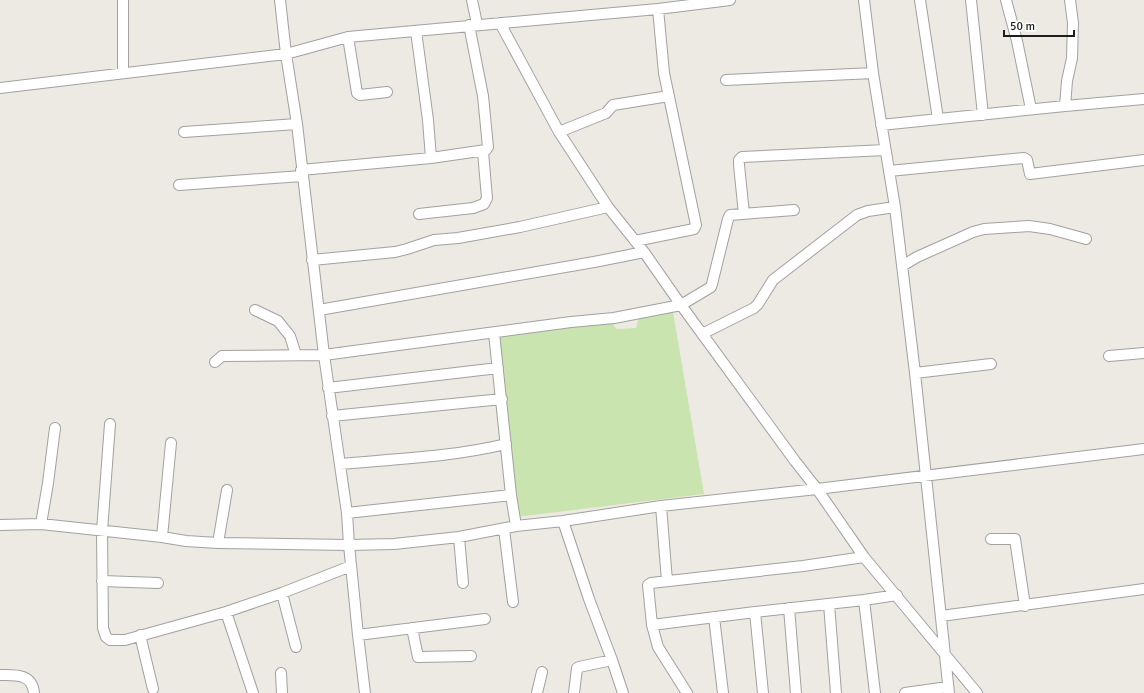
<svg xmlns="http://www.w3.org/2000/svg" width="1144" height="693" font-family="Signika,sans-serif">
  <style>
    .grass { fill: #c9e4ae }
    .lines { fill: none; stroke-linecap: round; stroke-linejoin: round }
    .minor-casing { stroke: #a1a1a1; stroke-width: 12 }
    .minor { stroke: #fff; stroke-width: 10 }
  </style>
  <rect width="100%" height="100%" fill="#edeae4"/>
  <path class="grass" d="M673,312L704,494L517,517L497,335L611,321L616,329L636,328L640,315Z"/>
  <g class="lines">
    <defs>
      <path id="minor" d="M280,0L286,54L297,124L324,355L347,513L349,545L358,635L365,693
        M472,0L477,24
        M864,0L873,73L895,207L915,373L949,693
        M920,0L938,119
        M971,0L983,115
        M1006,0L1017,41L1031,109
        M500,23L559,132L608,207L644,252L681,305L795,461L817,489L864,557L977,693
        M416,31L428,120L431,158
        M348,37L357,93L360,95L387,92
        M123,73V0
        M726,80L873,73
        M0,88L286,54L348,37L658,9L730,0
        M1065,106L1067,81L1072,58L1073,23L1070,0
        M881,125L1065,106L1144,99
        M184,132L297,124
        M559,132L606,113L613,105L669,96
        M301,170L431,158L486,150L488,147L483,96L469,25
        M889,171L1024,158L1027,160L1030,174L1144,160
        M179,185L302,176
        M419,214L473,208L484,204L487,198L483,152
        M744,214L739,165V160L742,157L885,150
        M635,241L694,229L696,225L664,73L658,9
        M312,260L395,252L407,249L434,240L458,238L520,227L608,207
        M902,266L917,257L973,232L984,229L1029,226L1050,229L1086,239
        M255,310L278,321L290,336L296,355
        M319,310L594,262L644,252
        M494,333L511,495L516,526
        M702,334L754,308L758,304L773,280L857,215L868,211L895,207
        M1109,356L1144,353
        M215,362L222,356L324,355L571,322L614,318L681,305L711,287L712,284L728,219L730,215L794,210
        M915,373L991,364
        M328,388L498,368
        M332,416L502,399
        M110,424L102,531L103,628L106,637L110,640H125L226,612L282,593L351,566
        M340,464C395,459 452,457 506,444
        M661,506L667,581
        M347,513L511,495
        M563,521L589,599L612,660L623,693
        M41,524L48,483L55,428
        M0,525L41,524L162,537L186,541L218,543L349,545L394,544L459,537L516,526L563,521L661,506L817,489L1144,449
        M504,529L513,602
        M162,537L171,443
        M459,537L463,583
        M991,539H1015L1025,606
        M218,543L227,490
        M102,581L158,583
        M282,593L296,647
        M864,600L875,693
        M829,604L836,693
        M789,608L796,693
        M226,612L253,693
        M755,612L763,693
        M941,616L1144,589
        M714,617L723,693
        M652,625L755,612L864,600L897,595
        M412,628L418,657L471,656
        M140,635L153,689
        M358,635L485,619
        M281,673L282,693
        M0,675C15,675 32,673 34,693
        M537,693L542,672
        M574,693L577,668L579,667L612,660
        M687,693L658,647L652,625L648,585L651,583L803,566L864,557
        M905,693L948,687"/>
    </defs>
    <use href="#minor" class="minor-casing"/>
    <use href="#minor" class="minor"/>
  </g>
  <path d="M1004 30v6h70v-6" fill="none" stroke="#1d1d1d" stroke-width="2"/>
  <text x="1010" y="30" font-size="12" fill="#1d1d1d" stroke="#ffffff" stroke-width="3" paint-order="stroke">50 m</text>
</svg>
